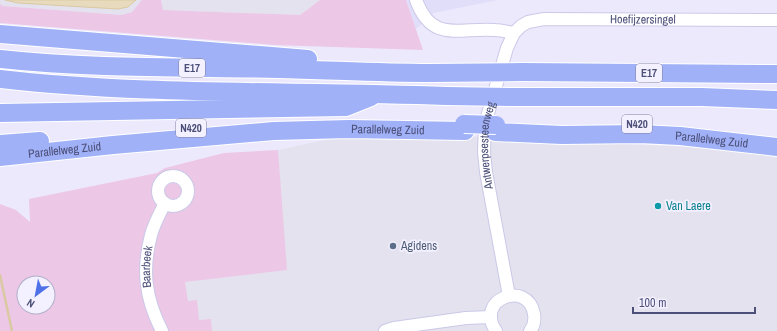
<svg xmlns="http://www.w3.org/2000/svg" width="777" height="331" font-family="'Archivo Narrow',sans-serif">
  <style>
    .residential { fill: #e1defa }
    .industrial { fill: #e3e2ee }
    .green { fill: #ecc7e6; fill-rule: evenodd }
    .water { fill: #e8dabd; stroke: #dac9a3 }
    .lines { fill: none; stroke-linecap: round; stroke-linejoin: round }
    .stream { stroke: #dac9a3; stroke-width: 2.5 }
    .minor-casing { stroke: #cac9e8; stroke-width: 14 }
    .highway-casing { stroke: #fff; stroke-width: 20 }
    .minor { stroke: #fff; stroke-width: 12 }
    .highway { stroke: #a0b1f7; stroke-width: 18 }
    .highway-bridge-casing { stroke: #fff; stroke-width: 20; stroke-linecap: butt }
    .highway-bridge { stroke: #a0b1f7; stroke-width: 18 }
    .culture-dot { fill: #0f9aa8; stroke: #f3f0ff; stroke-width: 1.5 }
    .service-dot { fill: #5c6f8a; stroke: #f3f0ff; stroke-width: 1.5 }
    .labels { text-anchor: middle; stroke-width: 3.5; stroke-linejoin: round; paint-order: stroke }
    .shield { fill: #f3f0ff; stroke: #7e80a1; stroke-width: 1 }
    .shield-label { font-size: 11px; font-weight: bold; fill: #4c5079 }
    .street-label { font-size: 12px; fill: #4c5079; stroke: #f3f0ff }
    .culture-label { font-size: 12px; fill: #0d838f; stroke: #f3f0ff; text-anchor: start }
    .service-label { font-size: 12px; fill: #4e5e75; stroke: #f3f0ff; text-anchor: start }
  </style>
  <rect width="100%" height="100%" fill="#ede9fd"/>
  <path class="residential" d="M406,0H498L434,13L416,29Z"/>
  <path class="industrial" d="M0,0H142V1L132,12L122,15L3,6L0,4Z
    M161,0H320L300,15L163,10Z
    M348,135L461,136L627,144L688,147L775,156L777,157V331H212L211,319L199,320L188,301L185,282L286,270L278,150Z"/>
  <path class="green" d="M142,0H161L163,10L300,15L320,0H406L423,50L275,45L0,23V4L3,6L122,15L132,12Z
    M278,150L287,270L185,282L188,301L197,300L199,320L211,319L212,331H0V204L16,210L30,222L29,199L157,173L165,168L224,153ZM24,283H48V307H24Z"/>
  <path class="water" d="M5,0H136L128,7L118,9L18,3Z"/>
  <g class="lines">
    <path class="stream" d="M0,275L12,331"/>
    <defs>
      <g id="minor">
        <path d="M416,0C432,44 460,27 495,30C501,30 508,32 514,33"/>
        <circle cx="173" cy="191" r="15"/>
        <path id="s1" d="M509,296L486,172L484,152L485,124L507,48L514,33L521,26L528,22L544,19L777,20"/>
        <path id="s2" d="M162,331C145,298 142,270 151,235C154,224 160,213 165,203"/>
        <path d="M385,331L394,328L466,318L491,317"/>
        <path d="M496,331C474,299 528,279 534,314C535,320 534,326 530,331"/>
      </g>
      <g id="highway">
        <path d="M0,34L308,59"/>
        <path d="M0,59C92,69 185,67 278,69C328,70 378,73 429,73"/>
        <path d="M522,72L777,74"/>
        <path d="M0,79C148,96 298,90 446,96"/>
        <path d="M509,97H702L777,100"/>
        <path d="M0,113L346,107L371,97"/>
        <path id="s3" d="M495,132L562,135L640,134L680,136L777,147"/>
        <path d="M0,144L40,141"/>
        <path id="s4" d="M0,157L113,145L274,131L349,129L465,131"/>
      </g>
    </defs>
    <use href="#minor" class="minor-casing"/>
    <use href="#highway" class="highway-casing"/>
    <use href="#minor" class="minor"/>
    <use href="#highway" class="highway"/>
    <defs>
      <path id="highway-bridge" d="M429,73L522,72
        M446,96L509,97
        M464,124L496,125"/>
    </defs>
    <use href="#highway-bridge" class="highway-bridge-casing"/>
    <use href="#highway-bridge" class="highway-bridge"/>
  </g>
  <circle class="culture-dot" cx="658" cy="206" r="4"/>
  <circle class="service-dot" cx="393" cy="246" r="4"/>
  <g class="labels">
    <g class="shield">
      <rect x="179" y="59" width="26" height="18" rx="3"/>
      <rect x="636" y="64" width="26" height="18" rx="3"/>
      <rect x="622" y="115" width="30" height="18" rx="3"/>
      <rect x="176" y="119" width="30" height="18" rx="3"/>
    </g>
    <g class="shield-label">
      <text x="192" y="72">E17</text>
      <text x="649" y="77">E17</text>
      <text x="637" y="128">N420</text>
      <text x="191" y="132">N420</text>
    </g>
    <g class="street-label">
      <text dy="4" stroke="none"><textPath href="#s1" startOffset="403">Hoefijzersingel</textPath></text>
      <text dy="4" stroke="none"><textPath href="#s4" startOffset="389">Parallelweg Zuid</textPath></text>
      <text dy="4" stroke="none"><textPath href="#s3" startOffset="217">Parallelweg Zuid</textPath></text>
      <text dy="4" stroke="none"><textPath href="#s1" startOffset="153">Antwerpsesteenweg</textPath></text>
      <text dy="4" stroke="none"><textPath href="#s4" startOffset="65">Parallelweg Zuid</textPath></text>
      <text dy="4" stroke="none"><textPath href="#s2" startOffset="67">Baarbeek</textPath></text>
    </g>
    <g class="culture-label">
      <text x="666" y="210">Van Laere</text>
    </g>
    <g class="service-label">
      <text x="401" y="250">Agidens</text>
    </g>
  </g>
  <g transform="translate(36 295) rotate(212)"><circle r="19" fill="#f3f0ff" stroke="#b0b0c9"/>
  <path d="M0-3L7 15L0 10L-7 15Z" fill="#4e71e8"/>
  <text y="-6" font-size="11" font-weight="bold" text-anchor="middle" fill="#4c5079">N</text>
  </g>
  <path d="M633 307v6h122v-6" fill="none" stroke="#4c5079" stroke-width="2"/>
  <text x="639" y="307" font-size="12" fill="#4c5079" stroke="#f3f0ff" stroke-width="3" paint-order="stroke">100 m</text>
</svg>
